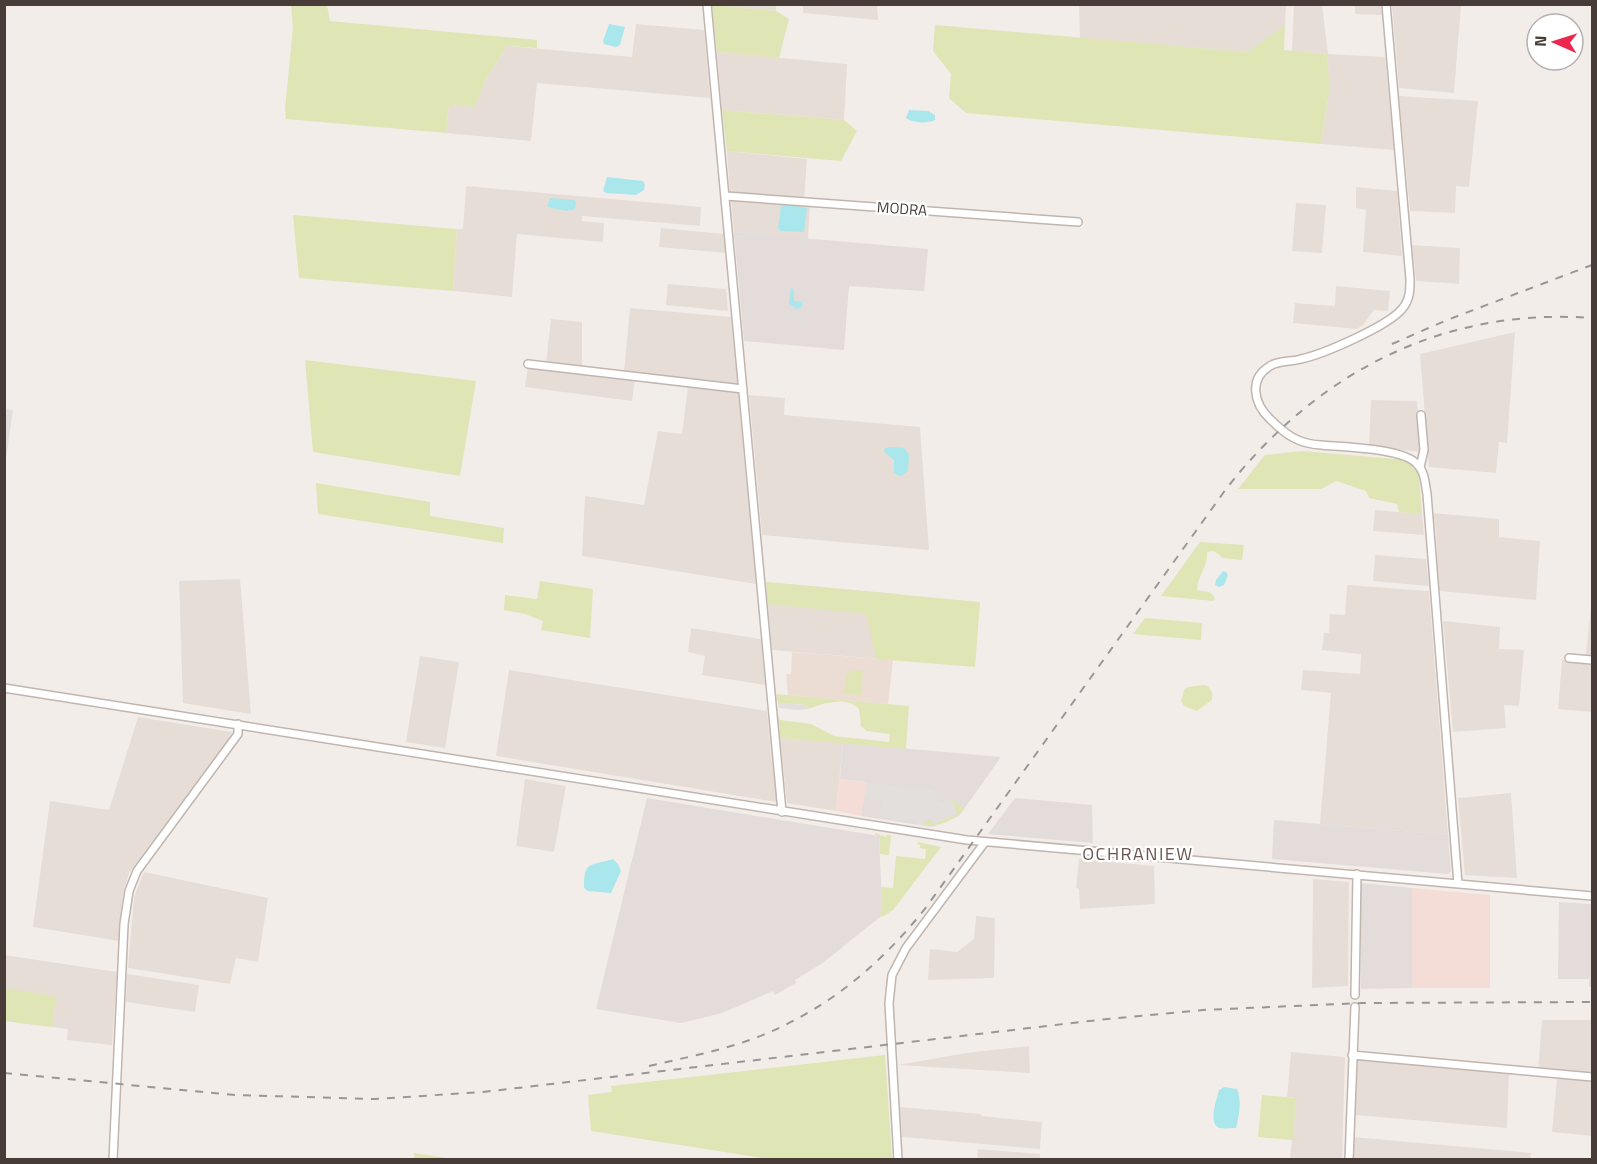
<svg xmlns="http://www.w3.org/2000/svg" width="1597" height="1164" font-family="'Titillium Web',sans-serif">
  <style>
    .residential { fill: #e7ddd7 }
    .commercial { fill: #f4ddd6 }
    .industrial { fill: #e3dcda }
    .education { fill: #ecddd4 }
    .green { fill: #dfe5b5 }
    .parking { fill: #e2dfdd }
    .water { fill: #a9e7ec }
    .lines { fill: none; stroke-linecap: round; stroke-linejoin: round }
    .minor-casing { stroke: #c1b5af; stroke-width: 10 }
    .minor { stroke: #fff; stroke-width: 7 }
    .rail { stroke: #979797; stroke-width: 2; stroke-dasharray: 8 8; stroke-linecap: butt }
    .labels { text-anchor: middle; stroke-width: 4.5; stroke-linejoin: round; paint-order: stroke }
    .street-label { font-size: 15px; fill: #473c38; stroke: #fff }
    .quarter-label { font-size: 18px; letter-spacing: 1.5px; fill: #695650; stroke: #fff }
  </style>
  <rect width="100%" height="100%" fill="#f3ede9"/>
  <path class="residential" d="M712,5H776V11Z
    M803,5H877L878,20L803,13Z
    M1079,5H1286L1283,55L1080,38Z
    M1294,5H1322L1328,54L1385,57L1394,150L1321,144L1330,86L1327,54L1292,51Z
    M1355,5H1381L1382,15L1355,14Z
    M1392,5H1461L1454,93L1399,88Z
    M636,24L704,30L710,98L537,83L531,141L446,133L449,105L475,107L486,79L507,46L632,57Z
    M717,52L847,64L844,120L722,110Z
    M1399,96L1478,101L1469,187L1456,186L1455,213L1410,211Z
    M727,151L807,159L804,200L730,193Z
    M466,186L701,207L700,226L582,216V221L604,223L603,242L517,234L512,297L453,291L457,229H463Z
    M1356,187L1397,191L1402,256L1363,252L1366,210L1356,208Z
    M731,199L810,206L808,239L734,232Z
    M1296,203L1326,205L1322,253L1292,251Z
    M661,228L724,234L726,253L659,247Z
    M1412,245L1460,248L1459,284L1416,281Z
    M668,284L726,289L728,311L666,305Z
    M1336,286L1390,291L1388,311L1374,310L1363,325L1357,329L1293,323L1295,303L1335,306Z
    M630,308L731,317L738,385L624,372Z
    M551,319L582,322V367L546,363Z
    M1515,332L1507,443L1499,442L1496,473L1429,467L1420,354Z
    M528,367L635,379L632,401L525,387Z
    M688,386L738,392L756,584L582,556L585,496L644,505L658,431L682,434Z
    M749,395L785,398L784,415L920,427L929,550L762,535Z
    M1371,400L1417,401L1421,452L1369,446Z
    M1375,510L1422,514L1424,535L1373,531Z
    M1433,513L1499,519V537L1540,541L1536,600L1439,591L1436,531Z
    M1375,555L1426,559L1429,586L1373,581Z
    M240,579L251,714L183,703L179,581Z
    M766,582L899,594L893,660L772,650Z
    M1347,585L1429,591L1448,835L1320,824L1331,693L1301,690L1303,670L1360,674L1361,654L1322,650L1324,633H1329L1330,614L1345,615Z
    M1591,606H1592V656L1586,655Z
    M1443,621L1500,627L1499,649L1524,650L1519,706L1504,705L1506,728L1453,732Z
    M691,628L761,639L765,685L702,675L705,656L688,652Z
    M420,656L459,662L445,748L406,742Z
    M1562,660L1592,663V712L1558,709Z
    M509,670L767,711L772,764L778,793L776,802L496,756Z
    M138,717L232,732L226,744L129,873L123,893L119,941L33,927L50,801L109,810Z
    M780,738L843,743L836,811L787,803Z
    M525,779L566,786L554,852L516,846Z
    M1511,793L1517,878L1465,875L1458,798Z
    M1079,859L1154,866L1155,904L1080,909L1079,889L1076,888Z
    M144,872L268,898L258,962L236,958L230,984L128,968L134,897Z
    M1313,879L1349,882L1348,986L1312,988Z
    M1589,904L1592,905V987H1589Z
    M976,916L995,918L994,978L928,980L930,949L957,952L974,939Z
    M4,955L117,972L112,1045L67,1040L68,1029L5,1021Z
    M127,974L199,985L195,1012L126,1002Z
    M1542,1020H1592V1075L1538,1070Z
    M1029,1046L1030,1073L898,1065L966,1053Z
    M1291,1052L1345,1057L1342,1159H1290L1296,1098L1287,1097Z
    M1358,1059L1509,1072L1507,1128L1355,1115Z
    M1557,1077L1592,1080V1136L1552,1132Z
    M900,1107L981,1114V1116L1042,1122L1040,1149L902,1137Z
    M1353,1137L1531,1153L1530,1159H1353Z
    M978,1149L1040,1154V1159H977Z"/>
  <path class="commercial" d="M839,779L867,782L861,816L836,811Z
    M1412,888L1490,895V988H1412Z"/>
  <path class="industrial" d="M734,232L928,249L924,291L849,286L844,350L744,341Z
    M843,743L1001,757L959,816L932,827L861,816L867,782L840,779Z
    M647,798L879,836L882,905L880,917L824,962L795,980L796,983L775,995L773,991L722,1013L681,1023L596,1009Z
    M1015,798L1092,805L1093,843L988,834Z
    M1274,820L1448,835L1451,871L1448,874L1272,859Z
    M1361,883L1412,888V988L1361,989Z
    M1559,902L1589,904V979H1558Z"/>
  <path class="education" d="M792,652L893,660L888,704L788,695L786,674H791Z"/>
  <path class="green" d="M291,5H327L330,21L537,40V48L507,46L486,79L475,107L449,105L446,133L286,119L285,109L293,27Z
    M712,5L776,11L789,19L779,58L717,52Z
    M935,25L1248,52L1285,25L1284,50L1327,54L1330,86L1321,144L966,113L949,98L951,74L933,51Z
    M722,110L844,120L857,131L841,161L727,151Z
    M293,215L457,229L453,291L299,278Z
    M305,360L476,381L460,476L313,452Z
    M1302,451L1407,460L1419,474L1422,514L1399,512L1397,504L1369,498L1366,491L1336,481L1321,489H1238L1265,455Z
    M316,483L430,502V516L504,528L503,543L318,514Z
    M1200,542L1244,545L1242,560L1223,558L1214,551L1207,552C1208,568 1198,574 1197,590L1209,592L1214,596V601L1161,596Z
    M540,581L593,589L590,638L541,630L543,621L525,614L504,610L505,595L537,599Z
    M766,582L980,602L975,667L876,659L866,614L768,604Z
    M1145,618L1202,623L1201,640L1133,634Z
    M851,670L863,671L861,695L844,694L846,674H850Z
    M1204,685L1208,686L1212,693V700L1197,711L1184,706L1181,701L1184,690L1188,687Z
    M776,694L909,706L906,749L780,738L778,714L780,720L811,724L834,736L889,742L890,734L867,731L861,726L859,709C846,695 823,704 808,709L807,705L779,703V708Z
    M951,799L965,808C956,820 938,828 923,825L925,822L931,819L933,824L957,814Z
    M875,833L886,837L887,835H891L889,855L880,854L879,836L875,835Z
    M918,842L941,847L893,910L884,916L880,917L882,905L881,887L893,888L896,856L925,859L926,849L920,848V845L917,844Z
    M5,988L56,996L52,1027L5,1021Z
    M885,1055L892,1159H769L591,1131L588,1095L612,1092L611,1086Z
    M1262,1095L1296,1098L1293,1140L1258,1137Z
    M414,1153L455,1159H414Z"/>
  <path class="parking" d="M4,409L13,410L5,466H4Z
    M779,703L807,705L808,709L798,710L779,708Z
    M867,782L933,790L940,803L951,799L957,814L933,824L931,819L927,820L923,825L916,824V820L912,818L911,822L880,817L881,800L864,799Z"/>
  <path class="water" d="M609,24L625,27L620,45L616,47L604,44L603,41Z
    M909,110L928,111L935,115V120C928,124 912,123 906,118Z
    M607,177L643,181L645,185L644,190L636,195L606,193L603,191Z
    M550,198L574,200L576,202L575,209L566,211L547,207Z
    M783,204L807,208L804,232L780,231L778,228L781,206Z
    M791,288L794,289V301L803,302L802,307L797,309L789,304Z
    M892,447L904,448L909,454L908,471L902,476L897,475L894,472V460L884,452L885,448Z
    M1223,571L1226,572L1228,575L1224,585L1219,587L1215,585L1216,580Z
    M613,859L618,864L621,871L611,893L588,891L584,888C584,861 589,866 613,859Z
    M1224,1087L1237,1089C1242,1101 1239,1116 1236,1128C1231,1128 1225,1129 1220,1128C1207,1124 1217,1099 1219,1090Z"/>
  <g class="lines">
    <defs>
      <path id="minor" d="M707,4L782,812
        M1386,4L1410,279C1410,290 1410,300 1402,309C1388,326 1324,354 1301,359C1291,362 1279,360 1270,366C1248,379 1254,404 1270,419C1285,434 1298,444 1321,445C1343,447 1403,448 1417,464C1425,472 1425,483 1427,494L1458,884
        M726,196L1078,222
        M528,364L743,389
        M1420,467L1424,450L1421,415
        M1569,658L1592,660
        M4,688L967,840L1592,896
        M1355,995L1357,874
        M1352,1055L1592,1077
        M113,1160L124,924L129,891L137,871L238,734V724
        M898,1160L889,1003L892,975L906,948L985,842
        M1349,1160L1355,1007"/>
    </defs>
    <use href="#minor" class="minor-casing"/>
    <use href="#minor" class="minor"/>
    <path class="rail" d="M1392,344L1447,320L1592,265
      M649,1066C679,1059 709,1053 738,1044C816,1019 878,969 927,906L1226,489C1317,373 1442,307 1592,318
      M4,1073L235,1095L375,1099L483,1092L1098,1020L1203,1010L1362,1003L1592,1002"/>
  </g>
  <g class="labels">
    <g class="street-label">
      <text transform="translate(902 209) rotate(4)" y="5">MODRA</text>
    </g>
    <g class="quarter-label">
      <text x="1138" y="860">OCHRANIEW</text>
    </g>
  </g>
  <rect width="1597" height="1164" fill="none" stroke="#473c38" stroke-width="12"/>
  <g transform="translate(1555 42) rotate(273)"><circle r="28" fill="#ffffff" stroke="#b5b1af" stroke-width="1.5"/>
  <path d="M0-4.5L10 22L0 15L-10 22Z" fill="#ed274b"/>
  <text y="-9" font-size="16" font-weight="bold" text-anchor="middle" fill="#473c38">N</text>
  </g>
</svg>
